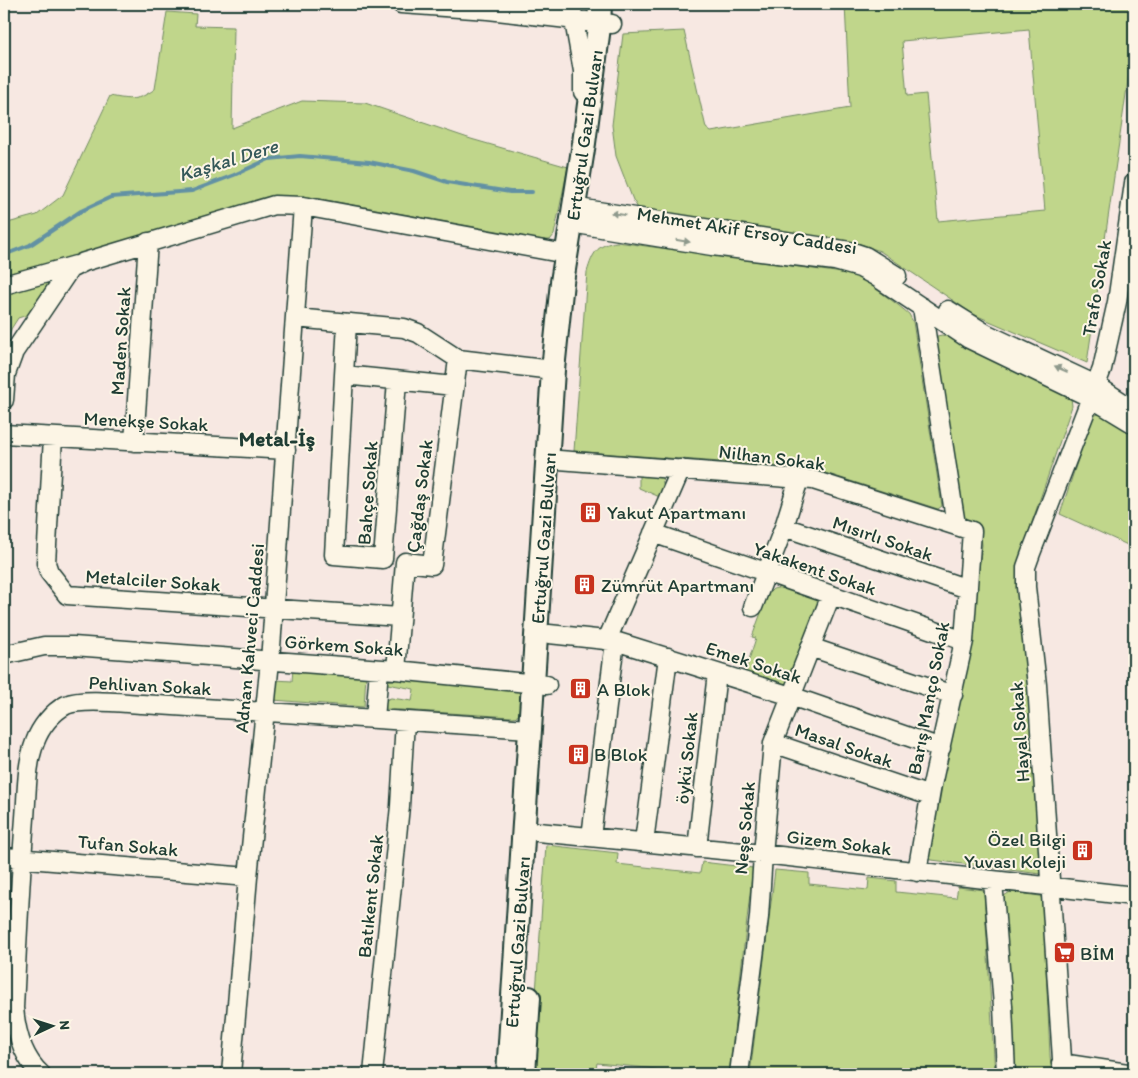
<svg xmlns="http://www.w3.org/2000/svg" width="1138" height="1078" font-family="Itim,sans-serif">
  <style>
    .green { fill: #c0d68b; stroke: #708a60; fill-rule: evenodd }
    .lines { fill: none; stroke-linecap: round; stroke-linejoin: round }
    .stream { stroke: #6291a4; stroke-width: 4 }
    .minor-casing { stroke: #1f3d34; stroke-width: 21 }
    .major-casing { stroke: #1f3d34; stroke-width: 26 }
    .minor { stroke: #fcf5e5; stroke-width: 18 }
    .major { stroke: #fcf5e5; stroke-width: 22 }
    .oneway { fill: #8e998c }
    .labels { text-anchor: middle; stroke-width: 4; stroke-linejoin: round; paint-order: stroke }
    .street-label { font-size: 19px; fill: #1f3d34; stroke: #fcf5e5 }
    .poi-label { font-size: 19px; fill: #1f3d34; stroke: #fcf5e5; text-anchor: start }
    .water-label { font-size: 20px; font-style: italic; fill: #355959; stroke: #fcf5e5 }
    .quarter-label { font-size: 21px; font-weight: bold; fill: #1f3d34; stroke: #fcf5e5 }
  </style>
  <rect width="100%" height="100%" fill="#f7e8e2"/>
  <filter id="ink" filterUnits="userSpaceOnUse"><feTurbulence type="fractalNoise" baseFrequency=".02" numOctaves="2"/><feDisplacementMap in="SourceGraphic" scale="10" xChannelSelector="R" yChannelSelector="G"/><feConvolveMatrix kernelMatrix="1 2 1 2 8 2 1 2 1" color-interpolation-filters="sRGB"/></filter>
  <g filter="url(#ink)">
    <path class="green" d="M845,4H1134V39L1087,363L973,314L880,251L854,242L647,211L638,208L633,200L616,156L612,125L623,34L684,31L706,128L711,132L850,108ZM1029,29L1045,211L938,221L926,94L907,96L902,41Z
      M167,12L196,14L195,26L234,27L232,128L302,101L365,103L471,139L568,167L554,235L550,240H540L508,233L304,196L270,199L158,231L79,255L34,313L18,318L11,329L4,357V224L37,215L63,195L110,96C130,100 138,101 155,89Z
      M617,242L857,275L898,305L909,314L913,322L942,506L938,509L822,472L801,468L574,451L587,272C593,253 596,245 617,242Z
      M942,335L952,338L1071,398L1072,406L1018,563L1033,730L1041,874L924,859L974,627L976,591L982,545L980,528L964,521L936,344L937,336Z
      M1100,414L1112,417L1134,434V548L1060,514L1091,420L1095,415Z
      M639,473L658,474L662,477L664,490L662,498L639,488Z
      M782,587L816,599L819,603L792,680L786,685L780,684L745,672L756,638L752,637L768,594L773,589Z
      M293,669L366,675L364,707L273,700L275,680L292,681Z
      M389,678L517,687L521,692V709L518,716L513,717L385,709L383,706L382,701L391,698L412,701L414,689L382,683L384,680Z
      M546,845L618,853L617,864L700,873L702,862L753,868L729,1074H677V1071L597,1063L595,1074L531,1068Z
      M775,870L809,873V884L868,890L869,878L896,881V892L956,898L958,887L984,890L995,1074H750Z
      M1010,892L1040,896L1043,901L1050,1056L1052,1074H1010L999,906L1004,896Z"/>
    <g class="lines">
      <path class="stream" d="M4,255L30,245L81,211L111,197L192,191L234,175L269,159L300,156L369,162L414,171L447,182L510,192H532"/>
      <defs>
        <path id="minor" d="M401,4L488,10L612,24
          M571,4L583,71V92
          M585,209L850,251L865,256L897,276
          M583,225L712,246L835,261L860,268L875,276L969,339L1091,398L1134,424
          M4,285L76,265
          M922,307L956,525
          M948,310L985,333L1096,385L1134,410
          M295,318L404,328L418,333L458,359L553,370
          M347,323L344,375L454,386
          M344,375L334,555L383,559L397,381
          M4,400L6,374L14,352L70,269L84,262L274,205L303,206L566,254
          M4,434L286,450
          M53,437L46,563L49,572L67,595L400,617
          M134,442L148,242
          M559,460L813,480L972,531L964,641L932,785L917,872
          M784,527L968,589
          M653,533L964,641
          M753,607L784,527L799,479
          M549,634L615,641L791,696L941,748
          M607,640L681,469
          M810,647L953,695
          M4,655L44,646H73L396,670L547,685
          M396,670L405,562L432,565L458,359
          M375,719L379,669
          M773,743L930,796
          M538,832L763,854L1134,896
          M591,837L615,641
          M644,842L668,657
          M697,848L717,673
          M4,857L248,877
          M993,881L1003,1006L1006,1074
          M1061,1063L1134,1074
          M41,1074C23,1058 16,1031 14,1008C17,945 20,881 25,818C27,793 26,765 35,742C40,728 52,712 66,705C82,698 124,703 142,704L530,729
          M231,1074L248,877L270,661L303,206
          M373,1074L400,806L405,721
          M739,1074L759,917L763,854L773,743L831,595
          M1063,1074L1037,685L1026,587V567L1031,553L1102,369L1117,302L1134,183"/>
        <path id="major" d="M508,1074L553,370L562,282L584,143L599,27L600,4
          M524,1074L529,998"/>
      </defs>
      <use href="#minor" class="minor-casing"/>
      <use href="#major" class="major-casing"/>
      <use href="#minor" class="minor"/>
      <use href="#major" class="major"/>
    </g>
    <defs><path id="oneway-solid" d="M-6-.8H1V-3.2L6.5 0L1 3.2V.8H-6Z" transform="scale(1.25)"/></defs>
    <g class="oneway">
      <use href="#oneway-solid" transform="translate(618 214) rotate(-171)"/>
      <use href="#oneway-solid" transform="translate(683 241) rotate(9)"/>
      <use href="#oneway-solid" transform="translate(1061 369) rotate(-155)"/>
    </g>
  </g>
  <defs>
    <symbol id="building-square" viewBox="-11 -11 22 22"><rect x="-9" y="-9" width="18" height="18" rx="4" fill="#c8321e" stroke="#fcf5e5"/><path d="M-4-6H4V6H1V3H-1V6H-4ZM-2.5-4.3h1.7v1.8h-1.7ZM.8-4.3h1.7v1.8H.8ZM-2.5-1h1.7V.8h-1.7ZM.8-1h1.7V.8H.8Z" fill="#fff"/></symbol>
    <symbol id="supermarket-square" viewBox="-11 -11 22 22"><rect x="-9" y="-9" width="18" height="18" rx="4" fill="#c8321e" stroke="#fcf5e5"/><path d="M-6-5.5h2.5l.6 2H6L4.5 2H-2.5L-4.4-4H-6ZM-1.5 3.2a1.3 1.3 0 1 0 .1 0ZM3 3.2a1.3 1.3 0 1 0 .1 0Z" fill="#fff"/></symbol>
  </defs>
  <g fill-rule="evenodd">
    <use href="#building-square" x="578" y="500" width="25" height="25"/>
    <use href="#building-square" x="572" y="572" width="25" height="25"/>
    <use href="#building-square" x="568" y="676" width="25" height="25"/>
    <use href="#building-square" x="566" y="742" width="25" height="25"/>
    <use href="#building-square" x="1070" y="838" width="25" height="25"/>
    <use href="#supermarket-square" x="1052" y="940" width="25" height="25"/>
  </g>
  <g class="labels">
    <g class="street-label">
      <text transform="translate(584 135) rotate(-82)" y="7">Ertuğrul Gazi Bulvarı</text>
      <text transform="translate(747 230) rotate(9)" y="7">Mehmet Akif Ersoy Caddesi</text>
      <text transform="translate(1096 288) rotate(-80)" y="7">Trafo Sokak</text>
      <text transform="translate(120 341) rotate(-86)" y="7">Maden Sokak</text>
      <text transform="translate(146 421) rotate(3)" y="7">Menekşe Sokak</text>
      <text transform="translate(772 457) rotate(7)" y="7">Nilhan Sokak</text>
      <text transform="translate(367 493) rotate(-86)" y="7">Bahçe Sokak</text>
      <text transform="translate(419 496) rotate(-83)" y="7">Çağdaş Sokak</text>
      <text transform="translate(543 538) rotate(-86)" y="7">Ertuğrul Gazi Bulvarı</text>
      <text transform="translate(883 538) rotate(19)" y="7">Mısırlı Sokak</text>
      <text transform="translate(815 568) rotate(19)" y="7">Yakakent Sokak</text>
      <text transform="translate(153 580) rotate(4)" y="7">Metalciler Sokak</text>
      <text transform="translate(249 638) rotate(-85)" y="7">Adnan Kahveci Caddesi</text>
      <text transform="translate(344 645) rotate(4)" y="7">Görkem Sokak</text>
      <text transform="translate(754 662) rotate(18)" y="7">Emek Sokak</text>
      <text transform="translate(150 685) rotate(3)" y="7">Pehlivan Sokak</text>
      <text transform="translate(928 698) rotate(-79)" y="7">Barış Manço Sokak</text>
      <text transform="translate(1019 732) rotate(-94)" y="7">Hayal Sokak</text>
      <text transform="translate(844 745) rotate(19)" y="7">Masal Sokak</text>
      <text transform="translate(686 758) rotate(-84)" y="7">öykü Sokak</text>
      <text transform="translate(744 828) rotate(-85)" y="7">Neşe Sokak</text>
      <text transform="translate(839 842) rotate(7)" y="7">Gizem Sokak</text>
      <text transform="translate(128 845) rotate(5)" y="7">Tufan Sokak</text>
      <text transform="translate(370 896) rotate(-84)" y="7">Batıkent Sokak</text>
      <text transform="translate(517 942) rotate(-86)" y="7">Ertuğrul Gazi Bulvarı</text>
    </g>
    <g class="poi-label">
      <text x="607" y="519">Yakut Apartmanı</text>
      <text x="601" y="592">Zümrüt Apartmanı</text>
      <text x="597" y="696">A Blok</text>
      <text x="594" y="761">B Blok</text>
      <text x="1066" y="846" text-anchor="end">Özel Bilgi<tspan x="1066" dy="22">Yuvası Koleji</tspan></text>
      <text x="1080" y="960">BİM</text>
    </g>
    <g class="water-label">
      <text transform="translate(228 160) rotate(-17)" y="7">Kaşkal Dere</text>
    </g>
    <g class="quarter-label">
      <text x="277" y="446">Metal-İş</text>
    </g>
  </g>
  <rect width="1138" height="1078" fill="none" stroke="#fcf5e5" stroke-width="20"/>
  <rect x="10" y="10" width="1118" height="1058" fill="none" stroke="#1f3d34" stroke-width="2" filter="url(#ink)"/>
  <g transform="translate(52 1026) rotate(86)" stroke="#fcf5e5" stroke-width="4" paint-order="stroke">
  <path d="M0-4L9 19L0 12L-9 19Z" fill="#1f3d34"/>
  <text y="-8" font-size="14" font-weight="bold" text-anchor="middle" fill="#1f3d34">N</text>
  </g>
</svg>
